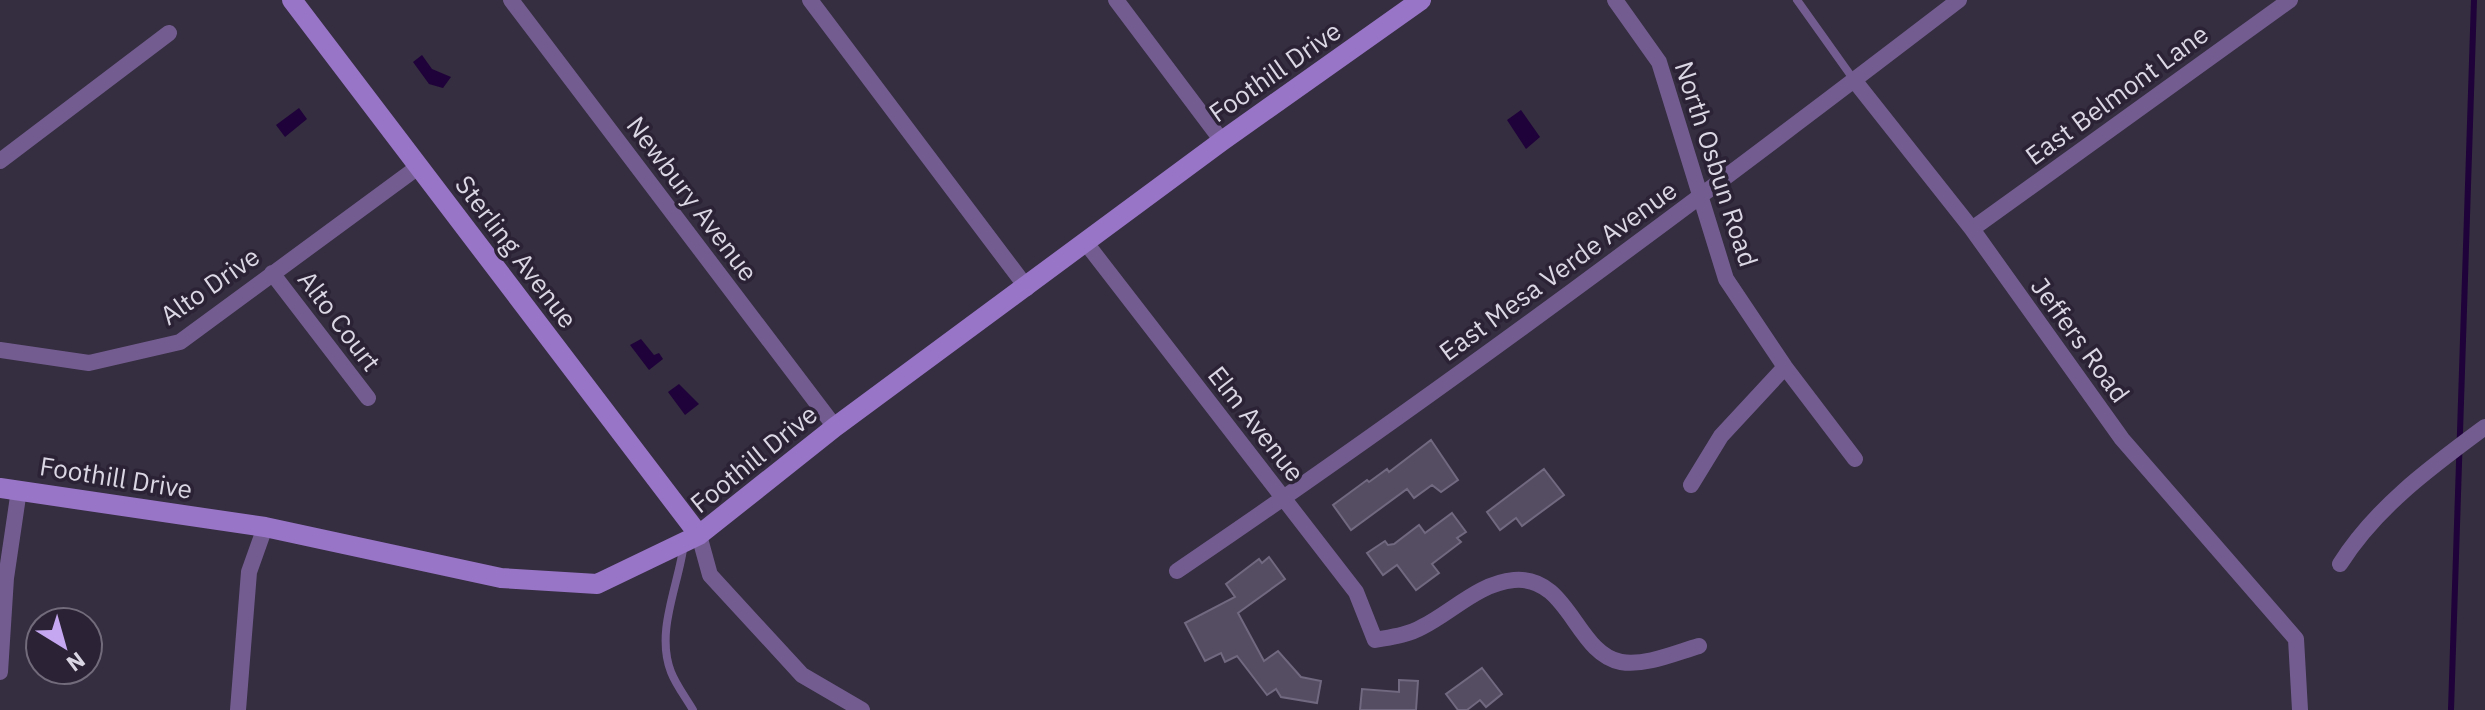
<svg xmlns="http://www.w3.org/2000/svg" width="2485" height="710" font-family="'IBM Plex Sans',sans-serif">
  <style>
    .water { fill: #1f0239 }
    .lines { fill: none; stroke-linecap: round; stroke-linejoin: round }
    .stream { stroke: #1f0239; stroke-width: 6 }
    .building { fill: #554d62; stroke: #71697f; stroke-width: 2 }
    .lane { stroke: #735d90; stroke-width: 8 }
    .street { stroke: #735d90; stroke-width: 16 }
    .secondary { stroke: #9875c6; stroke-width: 20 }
    .labels { text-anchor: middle; stroke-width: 7; stroke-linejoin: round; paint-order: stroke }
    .street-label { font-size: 26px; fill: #dbd6e3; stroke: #2b2335 }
  </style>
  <rect width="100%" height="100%" fill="#352d40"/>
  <path class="water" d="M422,55L432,69L451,77L443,88L429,84L413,62Z
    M299,108L307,119L285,137L276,125Z
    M1521,110L1540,137L1526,149L1507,120Z
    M641,339L654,355L659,353L663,359L649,370L630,345Z
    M679,384L699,404L685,415L668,392Z"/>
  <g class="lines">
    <path class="stream" d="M2451,710L2474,0"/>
  </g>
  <path class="building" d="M1431,440L1458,480L1441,492L1432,485L1414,498L1407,489L1351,530L1333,505L1367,480L1369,482L1387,469L1389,472Z
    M1544,469L1564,495L1522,526L1516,518L1500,530L1487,512Z
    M1452,513L1466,532L1457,538L1461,542L1432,564L1439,573L1416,590L1397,565L1383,575L1367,553L1385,541L1388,545L1394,544L1419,525L1425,533Z
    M1269,557L1285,579L1238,613L1264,661L1278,651L1301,677L1321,681L1317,703L1281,697L1276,689L1267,695L1237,656L1225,662L1221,653L1205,661L1185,623L1235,597L1226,584L1259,559L1262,563Z
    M1482,668L1502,694L1486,707L1480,700L1467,710H1458L1446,694Z
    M1399,680L1418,681L1416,710H1360L1362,689L1399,692Z"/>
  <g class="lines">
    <path class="lane" d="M1797,0L1854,80
      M684,543C679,585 655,631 671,672C676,685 686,698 693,710"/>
    <path class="street" d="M511,0L835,427
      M810,0L1027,288
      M1116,0L1222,141
      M1615,0L1659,62L1726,279L1785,367L1855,459
      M1854,80L1972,229L2122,439L2296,639L2300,710
      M0,161L169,33
      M1972,229L2290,0
      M1086,243L1356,592L1375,640C1391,637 1408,635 1422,627C1452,612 1479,583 1514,580C1569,575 1576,654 1621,662C1646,666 1675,653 1699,646
      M272,273L368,398
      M0,350L89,363L180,342L418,167
      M1691,485L1721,436L1785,367
      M699,535L710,575L802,675L862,710
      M2340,564C2376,507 2431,467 2485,427
      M1177,571C1444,390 1703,196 1959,0
      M0,672L6,578L19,490
      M238,710L249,572L265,527"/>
    <path class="secondary" d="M292,0L699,535
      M0,488L265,527L501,578L597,584L699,535L835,427L1222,141L1421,0"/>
  </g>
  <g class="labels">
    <g class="street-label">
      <text transform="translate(1275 72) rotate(-35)" y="9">Foothill Drive</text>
      <text transform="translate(2117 95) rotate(-36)" y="9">East Belmont Lane</text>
      <text transform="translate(1716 164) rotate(72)" y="9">North Osbun Road</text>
      <text transform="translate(692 199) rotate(53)" y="9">Newbury Avenue</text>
      <text transform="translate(516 252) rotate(53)" y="9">Sterling Avenue</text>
      <text transform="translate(1558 271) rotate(-36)" y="9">East Mesa Verde Avenue</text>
      <text transform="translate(210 286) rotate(-35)" y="9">Alto Drive</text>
      <text transform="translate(339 321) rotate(53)" y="9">Alto Court</text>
      <text transform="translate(2080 340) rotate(54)" y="9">Jeffers Road</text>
      <text transform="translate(1256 424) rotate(52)" y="9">Elm Avenue</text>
      <text transform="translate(754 459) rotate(-39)" y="9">Foothill Drive</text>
      <text transform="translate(116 478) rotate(9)" y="9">Foothill Drive</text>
    </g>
  </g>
  <g transform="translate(64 646) rotate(143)"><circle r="38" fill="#2b2335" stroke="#716b7b" stroke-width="2"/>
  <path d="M0-6L14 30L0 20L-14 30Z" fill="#c5a6f1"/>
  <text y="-12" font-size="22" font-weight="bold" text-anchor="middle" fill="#dbd6e3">N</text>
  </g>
</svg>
